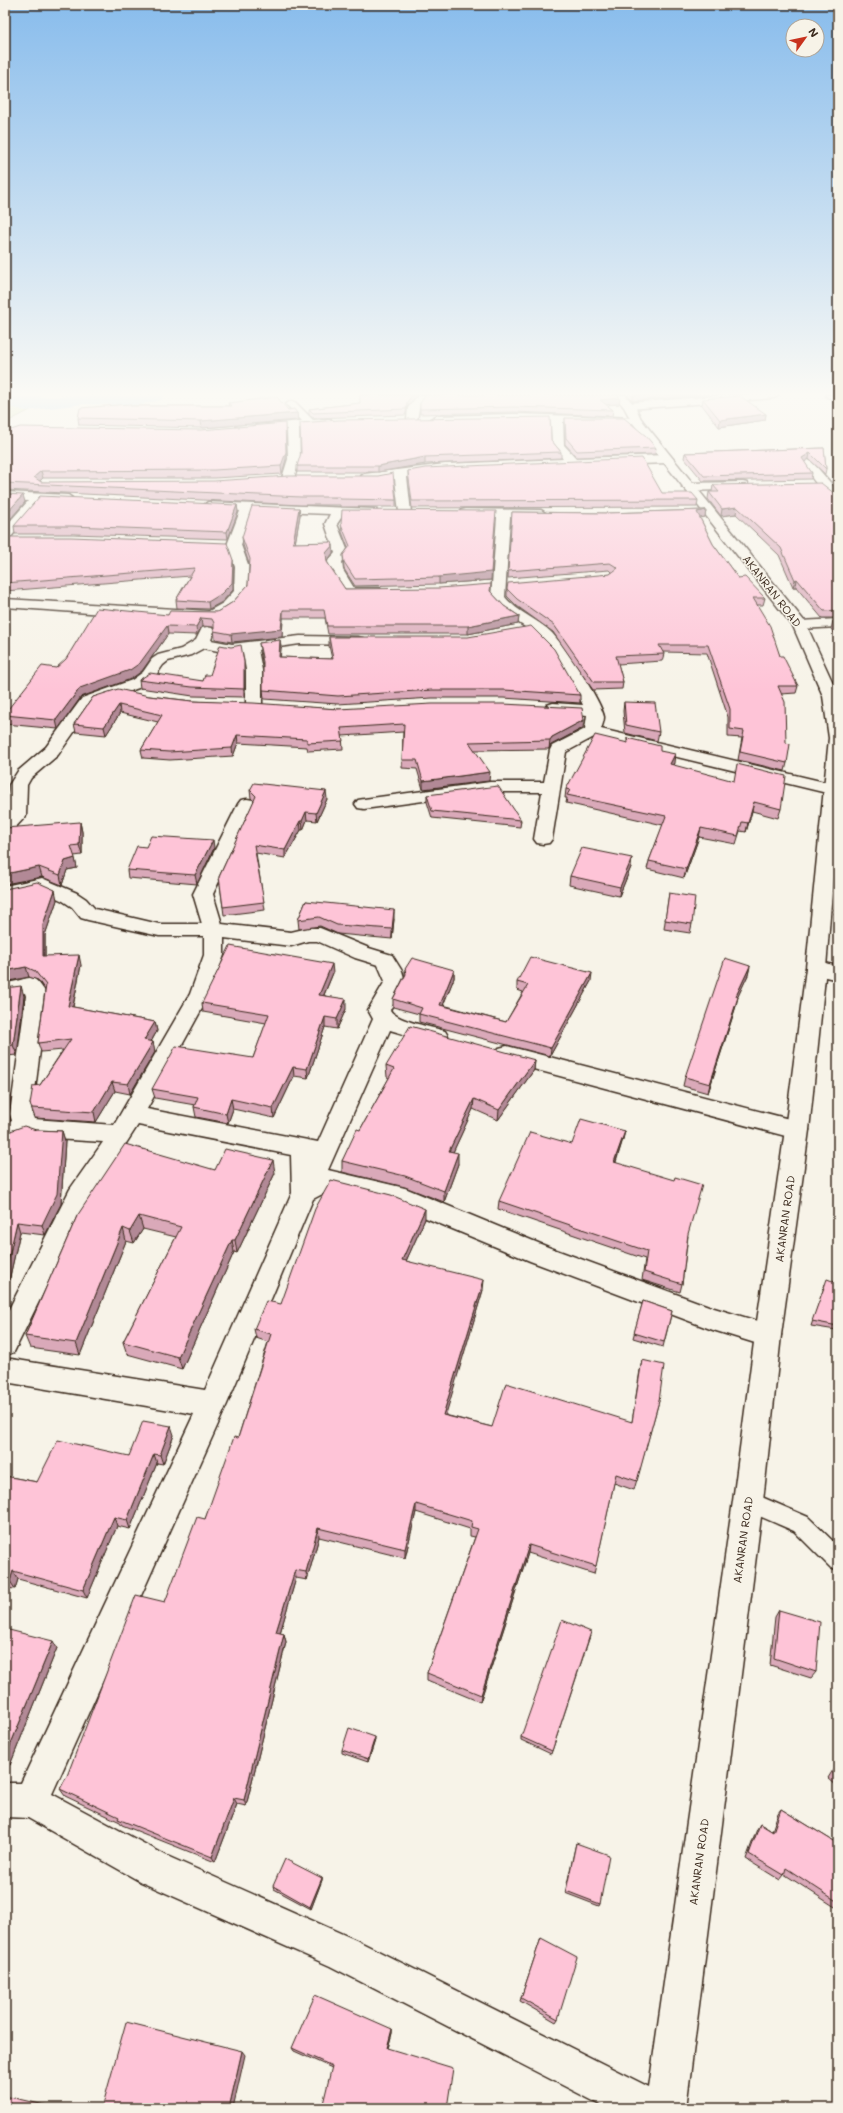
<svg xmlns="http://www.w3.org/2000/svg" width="843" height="2113" font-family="Mali,sans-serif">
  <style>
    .green { fill: #cae096; stroke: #82855a }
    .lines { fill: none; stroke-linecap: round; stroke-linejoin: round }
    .river { fill: #98c7f3; fill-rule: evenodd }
    .service-casing { stroke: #3b2a1e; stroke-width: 3 }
    .minor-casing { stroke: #3b2a1e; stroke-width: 3 }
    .secondary-casing { stroke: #3b2a1e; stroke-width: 3 }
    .service { fill: #f7f3e8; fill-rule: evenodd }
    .minor { fill: #f7f3e8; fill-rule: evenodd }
    .secondary { fill: #f7f3e8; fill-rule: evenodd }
    .wall { fill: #daa9b9; stroke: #3b2a1e }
    .shaded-wall { fill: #b28996; stroke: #3b2a1e }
    .building { fill: #fec4d7; stroke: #3b2a1e }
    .labels { text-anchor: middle; stroke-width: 3; stroke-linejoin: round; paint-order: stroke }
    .street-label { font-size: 11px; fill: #3b2a1e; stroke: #f7f3e8 }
  </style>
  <rect width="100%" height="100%" fill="#f7f3e8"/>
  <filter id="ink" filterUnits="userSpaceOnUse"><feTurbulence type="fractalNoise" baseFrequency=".025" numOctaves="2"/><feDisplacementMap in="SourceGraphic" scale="8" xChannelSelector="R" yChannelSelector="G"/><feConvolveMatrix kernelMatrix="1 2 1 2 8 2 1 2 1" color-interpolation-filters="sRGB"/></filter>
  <g filter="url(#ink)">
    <path class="green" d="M5,400L38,406L9,421L10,427H5Z"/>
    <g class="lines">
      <path class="river" d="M5,395L26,397L164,395L161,400L138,405L83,404L26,411L5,406Z"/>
      <defs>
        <path id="service" d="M748,1491L808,1517L838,1546V1571L831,1568L794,1531L741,1508L738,1501L741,1494Z"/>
        <path id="minor" d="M418,395H429L419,408L417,421H409L407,419L408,408Z
          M729,395H779L774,398L629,409L623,406L629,403Z
          M826,395H838V400L827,397Z
          M291,401L295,402L313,420L329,419L335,422L329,425L299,428L300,459L294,478L288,482L282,478L288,459L287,429L256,431L250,428L256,425L302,421L286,404Z
          M514,414L640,418L642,420L636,423L563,422L564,445L576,458L667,455L673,459L667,463L473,470L407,477L411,512L405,516L399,512L395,479L364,482L358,478L364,474L445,464L563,459L552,446L551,421L436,422L430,419L436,416Z
          M808,460C814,462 831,484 838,491V501C823,497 811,476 802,464Z
          M743,482L747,483L749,486L747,489L688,491L682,487L688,483Z
          M5,492L68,495L74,499L68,503L41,501L10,538L5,539V527L28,501L5,500Z
          M208,502L376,509L377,512L376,515L371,516L343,515L337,524L349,554L342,562L343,570L354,588H380L382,591L380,594C370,597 355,598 345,595L343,592L329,570L328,561L335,553L325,524L330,514L252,511L241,545L249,567L248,592L233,609L217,619L131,616L5,607V599L209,611L223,603L234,591L235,567L227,545L240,511L204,509L202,506Z
          M466,509L541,510L547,514L541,518L510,517L505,597C518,613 538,619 552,633C564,646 601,700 604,717C604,721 602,726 601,729L837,785V793L831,794L594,737L566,752L552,839L549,843L543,844L537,843L534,839L542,792H490L364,809L358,808L355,804L358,800L364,799L490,782H544L550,750L552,746L585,729L587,715L547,711L545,708L547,705L553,703L583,705C572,682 558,654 539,637C523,624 503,616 491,598L497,517L461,516L460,513L461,510Z
          M838,619V627L800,629L795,628L793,625L795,622L800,621Z
          M207,627L212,628L214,631L211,640L232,644L300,636L358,637L363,638L365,641L363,644L358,645L300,644L258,650L262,670V704L260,707H248L246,704V670L243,652L232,654L204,648L191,655L168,661L163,665L154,678L144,686L94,704L58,755L31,778L27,785L26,816L11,832L5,833L9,785L18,771L46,747L82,698L132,680L143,672L152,659L158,655L181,649L196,640L202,628Z
          M247,799L253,800L256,804L213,894L222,924L291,932L308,928H320L369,948L392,955L402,971L405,981L390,1010C396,1021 432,1027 445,1031L448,1036L445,1041L437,1044L390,1030L328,1170L405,1188L548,1247L714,1308L777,1327L781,1335L777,1343L768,1347L713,1330L530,1261L392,1204L332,1189L313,1199L227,1404L52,1794L167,1856L356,1940L663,2094L669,2108H607L330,1966L141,1882L28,1818L5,1817V1783H21L194,1414L5,1382V1358L205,1390L292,1193L291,1155L138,1125L88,1202L14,1352L5,1356V1317L70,1189L103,1142L39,1138L27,1134L5,1143V1124L12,1121L10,1114L26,996L25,993L5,997V983C30,981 31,968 47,995L32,1114L34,1119L114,1125L190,994L204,955V936H159L88,920L81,918L72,907L63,901L40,890L5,898V886L42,878L77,893L86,899L95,909L159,924H202L193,894L238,804L241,800ZM224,938L291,946L308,941H317L355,958L378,965L385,981L368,1010L373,1019L318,1142L147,1109L210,994L224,955Z
          M816,961L838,966V980L809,973L806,968L809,963Z
          M507,1046L797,1121L805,1124L809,1130L805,1136L797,1139L499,1060L496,1054L499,1048Z"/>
        <path id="secondary" d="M614,395H625L635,406L641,419L805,622L838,694V812L826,968L809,1130L781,1335L763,1501L686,2108H646L733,1501L755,1335L785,1130L806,968L829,738L823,696L793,626L632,422L624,407Z"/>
      </defs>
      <use href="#service" class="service-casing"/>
      <use href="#minor" class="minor-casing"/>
      <use href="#secondary" class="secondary-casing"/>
      <use href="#service" class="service"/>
      <use href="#minor" class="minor"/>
      <use href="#secondary" class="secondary"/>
    </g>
    <path class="wall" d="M360,395H417L407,407L406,415L314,418L309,414V409L360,403Z
      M627,395H709L633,401Z
      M620,398L619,404L606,405L613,410L612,416L514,412L420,414V403Z
      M703,399L766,414L765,420L719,427L702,405Z
      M228,403L288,410L297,413L298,420L202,428L79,425L78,418L130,406H229Z
      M565,418L656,448L655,454L577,457L565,444Z
      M5,432L286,459L282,474L215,478H43L40,481L41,482L396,500V507H340V505H301L5,490V491Z
      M551,440L561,452V458L425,464L378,472H297V466Z
      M824,448L826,469L825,474L809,459L804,462L812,473L811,479L703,481L684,458L685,453Z
      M408,471L698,500L697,507L412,508L408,477Z
      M834,475H838V489L832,482Z
      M713,485L835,494L838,495V618H822L796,587H793L779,555L736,514L721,516L708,499L709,492H712Z
      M237,505L238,512L228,539L73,534H15L14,526Z
      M299,508L300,515L295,543L333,545V553L327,561V562L345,589L490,591L504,606L519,616L518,624L468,634H328L325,618H283L282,637L232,642L215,639L214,628L213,627L202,626L197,635L168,634L142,671L131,679L81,697L58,729L5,724V713L56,668L168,615L217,612L233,602L248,585L249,564L243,545L242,537Z
      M706,510L705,517L700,518L713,544L738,578L765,598L763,605H757L780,656L798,686L796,693L781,694L787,763L785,771L738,760L742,738L728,737V717L707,653L663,652L664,654L662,661L618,664L623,682L622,689L593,690L553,632L517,606L507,596V589L610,574L612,573L609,570L508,578L512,512L606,513Z
      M495,518L491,580L439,584L355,586L344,569L343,555L348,548L342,532L341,524Z
      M5,537L233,560V590L222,602L209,609L177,608L176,600L190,576L5,591Z
      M833,621H838V638L831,629Z
      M329,637L580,695V703L503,698H432L338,704L264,699L263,690V666L260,651L259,643L280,640L281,648L280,657L332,659L329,646Z
      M231,647L244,670V697L193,696L140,688L139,680L203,681L210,675Z
      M149,696L192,701L338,709L583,728L551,745L549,749L474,750L489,781L423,789L417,769L402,768L403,732L342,736L343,749L308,751L307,747L238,743L233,756L170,760L143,758L141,750L158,722L120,713L106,735L76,732L74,724L93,697Z
      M624,702L659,732L657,741L625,733L623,711Z
      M627,738L660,751L674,763L673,765L781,809L778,818L752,811L746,832L740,831L736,844L699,837L684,878L647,869L649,861L663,825L566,803L567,798H565L566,789L627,742Z
      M250,790L327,799L317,821L307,820L303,830H301L285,858L256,853L265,910L224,915L219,877L254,801L251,798Z
      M427,795L521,820L520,827L432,818L427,802Z
      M80,822L82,832V855L74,856L77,868L67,870L62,885L42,877L5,884Z
      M146,847L214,848L197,884L128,878L127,870Z
      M631,867L619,896L569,885L570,876Z
      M5,889L57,900L45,935V956L81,965L73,1007L155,1022L157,1031L151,1042H153L155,1052L130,1094L115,1091L96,1122L35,1118L30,1104L40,1085L63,1050L41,1052L38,1043L45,990L38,980L29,977L5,982Z
      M669,893L692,924L690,933L664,929Z
      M306,901L394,919L392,939L338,934L320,926L299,929L298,920Z
      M750,966L748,975L737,997L736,1006L708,1093L683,1086L685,1077Z
      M405,969L454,970V978L443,1005L506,1022L523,992L517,990V982L591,981L550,1056L419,1022V1014L393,1007V999L405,975Z
      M333,973L324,995L346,1009L337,1029L325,1027L308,1078L294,1076L274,1118L233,1109L228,1123L196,1117L194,1107L195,1105L155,1098L152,1089L253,1058L266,1023L203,1012L202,1003Z
      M5,988L24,996L17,1055L7,1056L5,1072Z
      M535,1060L534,1070L498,1120L473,1109L453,1152L458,1164L444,1202L405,1187L342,1172V1161L360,1130L389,1078L387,1077L386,1066Z
      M36,1130L62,1131L65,1141L61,1204L45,1235L20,1232L8,1285H5V1133Z
      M625,1131L623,1139L616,1162L688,1236L682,1284L680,1292L642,1280L645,1259L498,1209L499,1201L572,1144Z
      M215,1170L275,1173L237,1253L234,1252L182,1369L127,1354L123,1342L176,1237L143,1229L134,1243L126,1241L80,1355L30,1348L25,1336L77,1216Z
      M425,1219L406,1261L483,1290L445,1415L492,1427L632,1422L640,1370L642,1360L659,1401L634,1490L614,1483L594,1574L528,1553L480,1702L427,1680V1673L475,1537L470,1536V1529L416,1512L405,1558L319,1537L307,1580L296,1578L280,1633L284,1634L286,1642L246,1806L237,1804L215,1862L122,1825L120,1822L65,1796L60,1789L165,1602L205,1519L238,1438L268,1342L256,1338L254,1329L281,1304Z
      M825,1284L838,1325L836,1330L811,1326Z
      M643,1301L672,1311L663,1347L633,1338Z
      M174,1435L163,1464L157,1463L130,1529L117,1526L87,1598L18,1579L15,1589L5,1588V1476L37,1482L129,1456Z
      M779,1610L816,1672L811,1678L770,1665L775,1617Z
      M5,1629L57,1648L10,1765L5,1764Z
      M590,1636L551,1754L521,1740V1737Z
      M375,1740L368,1762L342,1753V1750Z
      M838,1762V1787L828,1778Z
      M781,1809L838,1844V1905L835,1907L784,1874V1875L780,1880L746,1859L757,1829L760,1824L772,1831L778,1813Z
      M576,1843L600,1904L599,1906L565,1893Z
      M322,1878V1880L311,1909L274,1889L273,1886Z
      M541,1938L558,2019L556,2022L520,2001Z
      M392,2029V2033L388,2048L332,2068L294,2051L292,2048Z"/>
    <path class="shaded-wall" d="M412,395H417L407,407L406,415L407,402Z
      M640,395H709L633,401V396Z
      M620,398L619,404L599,405L600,400Z
      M297,413L298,420L202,428L201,421Z
      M766,414L765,420L719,427L720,420Z
      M286,430V459L282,474L281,466Z
      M810,453L809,459L801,464L802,458Z
      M425,457V464L378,472V466Z
      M41,471L43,478L36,484L34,477Z
      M23,495L25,502L5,525V515Z
      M237,505L238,512L228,539L227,532Z
      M737,507L736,514L721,516L722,509Z
      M299,508L300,515L294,550L293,543Z
      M706,510L705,517L696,519L697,512Z
      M495,518L491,580L439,584V577Z
      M333,545V553L327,561L326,553Z
      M233,560V590L222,602L209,609L208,602Z
      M797,579L796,587H793L795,580Z
      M283,610V618L282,637L232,642L231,634Z
      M519,616L518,624L468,634V626Z
      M201,618L202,626L197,635L196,627Z
      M167,626L168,634L142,671L131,679L81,697L58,729L56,720L80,688Z
      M280,640L281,648L280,665L279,657Z
      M119,705L120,713L106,735L104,727Z
      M584,720L583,728L551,745L549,749L550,740L552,737Z
      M237,735L238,743L233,756L232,748Z
      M675,754L674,763L668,773L670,764Z
      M490,772L489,781L423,789V781Z
      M326,791L327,799L317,821L316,813Z
      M754,802L752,811L746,832L748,823Z
      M306,812L307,820L303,830L302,821Z
      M300,821L301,830L285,858V850Z
      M80,822L82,832V855L79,845Z
      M701,828L699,837L684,878L686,869Z
      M213,840L214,848L197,884L195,875Z
      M75,858L77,868L67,870L62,885L60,875L65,861Z
      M632,858L631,867L619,896L620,887Z
      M39,867L42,877L5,884V874Z
      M55,890L57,900L45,935V966L43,956V925Z
      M394,910V919L392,939V929Z
      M79,955L81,965L71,1016L68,1006Z
      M332,964L333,973L320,1004L319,995Z
      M750,966L748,975L734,1005L736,996Z
      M26,967L29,977L5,982V971Z
      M454,970V978L440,1013V1005Z
      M592,973L591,981L550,1056L551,1048Z
      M21,986L24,996L17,1055L13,1045Z
      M738,997L736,1006L708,1093L710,1084Z
      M346,999V1009L337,1029V1019Z
      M325,1017V1027L308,1078L307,1069Z
      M155,1022L157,1031L146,1050L144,1040Z
      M153,1042L155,1052L130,1094L128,1084Z
      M5,1050L7,1056L5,1072Z
      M535,1060L534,1070L498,1120L499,1110Z
      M293,1067L294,1076L274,1118L273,1108Z
      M112,1082L115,1091L96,1122L94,1112Z
      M7,1088L11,1097L9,1114L10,1120L5,1123V1104Z
      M231,1099L233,1109L228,1123L226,1114Z
      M474,1099L473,1109L449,1161V1151Z
      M62,1131L65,1141L61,1204L45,1235L42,1225Z
      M625,1131L623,1139L613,1170L614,1162Z
      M458,1153V1164L444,1202V1191Z
      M273,1160L275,1173L237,1253L235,1240Z
      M425,1209V1219L402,1270V1260Z
      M139,1216L143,1229L134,1243L130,1231Z
      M17,1222L20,1232L8,1285L5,1277V1274Z
      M123,1228L126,1241L80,1355L76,1343Z
      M232,1240L234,1252L182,1369L178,1357Z
      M484,1280L483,1290L443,1424V1415Z
      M171,1426L174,1435L163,1464L160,1455Z
      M154,1454L157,1463L130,1529L127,1520Z
      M416,1504V1512L405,1558V1549Z
      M114,1517L117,1526L87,1598L83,1590Z
      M318,1528L319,1537L307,1580L306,1572Z
      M529,1545L528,1553L480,1702L481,1695Z
      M295,1570L296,1578L278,1640L276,1632Z
      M13,1571L18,1579L15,1589L10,1581Z
      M284,1634L286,1642L246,1806L244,1800Z
      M53,1641L57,1648L10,1765L5,1759V1758Z
      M375,1737V1740L368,1762V1759Z
      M234,1798L237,1804L215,1862L212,1857Z
      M322,1878V1880L311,1909L310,1907Z
      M392,2029V2033L387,2052V2048Z
      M242,2051L245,2055L233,2108H229Z"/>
    <path class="building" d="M360,395H412L407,402L406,409L313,413L309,409L360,403Z
      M426,395H617L620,398L600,400L613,410L514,407L420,409V403Z
      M740,396L766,414L720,420L703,399Z
      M277,397L288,410L294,409L297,413L201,421L78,418L80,408L130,404V406H232L228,403Z
      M550,417L551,440L561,452L425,457L378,466H297L301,453L300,423L338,420Z
      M565,418H624L646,436L656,448L577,451L566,438Z
      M285,423L286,452L281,466L214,470L41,471L34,477L41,482L214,481L288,476H378L393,473L396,500L340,499V497H301L5,483V432L20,427L201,430Z
      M824,448L826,469L810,453L802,458L812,473L704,476L685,453Z
      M642,458L662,493H692L698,500L412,501L408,471L425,468Z
      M834,475H838V480Z
      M821,483L835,494L838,495V610L824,611L797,579L795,580L781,548L737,507L722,509L709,492H719L713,485Z
      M5,494L23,495L5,515Z
      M40,496L237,505L227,532L72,526H14Z
      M252,506L299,508L293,543L332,542L333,545L326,553L327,562L345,589L439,588L491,584L490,591L504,606L519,616L468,626H327L324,610H283L281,629L231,634L214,631V623L212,619L201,618L196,627L167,626L140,663L130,670L80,688L56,720L5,715V713L42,666L56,668L66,659L97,608L168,615L170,611L217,612L233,602L248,585L250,559L242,537Z
      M342,510L496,511L491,572L439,577L355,579L344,562L343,555L350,546L341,524Z
      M706,510L697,512L713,544L738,578L745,577L765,598H753L770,626L780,656H783L798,686H778L785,702L786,743L790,744L787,763L740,752L744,731L730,729V709L708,645H659L664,654L616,656L623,682H594L554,625L517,599L507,589L508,583L610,574L618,568L610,563L508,571L512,512L606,513Z
      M5,537H71L227,543L233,560L232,583L221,594L208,602L176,600L195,568L5,583Z
      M833,621H838V628Z
      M531,626L554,649L580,695L504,690H432L338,696L263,690V662L259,643L280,640L279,657L333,659L329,637H468Z
      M220,645L231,647L241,645L244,662V689L192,687L139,680L150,673L203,681L205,675H210Z
      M118,689L149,696L192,701L253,703L338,709L432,704H503L582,708L584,720L552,737L550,740L469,742L490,772L423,781L417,760H402L404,724L341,728L343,741L307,743V739L237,735L232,748L169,752L141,750L162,715L119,705L104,727L74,724L93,697Z
      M624,702L655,703L659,732L626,725Z
      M595,735L628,743L627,738L660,746V751L675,754L670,764L734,781L737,764L786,776L781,809L754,802L748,823L742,822L738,836L701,828L686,869L649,861L666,816L567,795L570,790L566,789Z
      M254,783L326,791L316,813L306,812L302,821H300L285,850L254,845L264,902L223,907L219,877L256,796L250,790Z
      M498,786L521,820L432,811L427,795Z
      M80,822L79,845L71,846L75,858L65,861L60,875L39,867L5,874V828Z
      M151,836L213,840L195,875L127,870L137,846L146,847Z
      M582,848L632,858L620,887L570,876Z
      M37,882L55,890L43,925V956L79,955L68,1006L155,1022L144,1040L153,1042L128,1084L112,1082L94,1112L32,1108L30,1104L33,1086L40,1085L71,1039L38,1043L46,985L35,971L26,967L5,971V889Z
      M669,893L695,897L692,924L665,920Z
      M306,901L394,910L392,929L337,925L319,917L298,920Z
      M230,946L332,964L319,995L346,999L337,1019L325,1017L307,1069L293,1067L273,1108L231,1099L226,1114L194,1107L198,1097L152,1089L176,1046L253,1058L269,1014L202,1003Z
      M530,957L592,973L551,1048L419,1014L422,1008L393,999L406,974L405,969L412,958L454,970L440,1005L506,1022L528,985L517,982Z
      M725,958L750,966L736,996L738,997L710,1084L685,1077Z
      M21,986L13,1045L5,1046V988Z
      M410,1026L535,1060L499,1110L474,1099L449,1151L458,1153L444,1191L405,1176L342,1161L357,1129L360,1130L394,1069L386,1066Z
      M5,1088H7L5,1104L7,1110L5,1111Z
      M581,1119L625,1131L614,1162L674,1180L675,1177L702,1185L688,1234L682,1284L644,1272L647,1251L499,1201L530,1132L572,1144Z
      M24,1126L36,1130L62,1131L57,1194L42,1225L17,1222L5,1274V1133Z
      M125,1144L215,1170L225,1149L273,1160L235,1240H232L178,1357L123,1342L181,1227L139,1216L130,1231L123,1228L76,1343L25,1336L77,1216Z
      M331,1180L391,1195L425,1209L402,1260L484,1280L443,1415L492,1427L506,1383L632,1422L642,1360L664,1365L659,1401L637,1481L616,1474L596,1566L529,1545L481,1695L427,1673L478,1529L471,1527L472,1521L416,1504L405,1549L318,1528L306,1572L295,1570L276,1632L284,1634L244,1800L234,1798L212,1857L118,1819L119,1817L60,1789L67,1776L136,1595L165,1602L197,1517L205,1519L234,1437L238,1438L271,1334L254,1329L266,1301L281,1304L315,1209Z
      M827,1279L838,1283V1326L812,1321Z
      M643,1301L672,1311L664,1342L634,1333Z
      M143,1421L171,1426L160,1455L154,1454L127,1520L114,1517L83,1590L13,1571L10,1581L5,1580V1476L37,1482L58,1440L129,1456Z
      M779,1610L820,1622L816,1672L774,1658Z
      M562,1620L591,1632L552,1751L521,1737Z
      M5,1629L53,1641L5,1758Z
      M349,1728L375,1737L368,1759L342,1750Z
      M838,1764V1777L833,1773Z
      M781,1809L838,1844V1902L786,1868L784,1875L749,1854L760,1824L773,1832Z
      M576,1843L609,1855L600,1904L566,1891Z
      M285,1859L322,1878L310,1907L273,1886Z
      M541,1938L577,1957L558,2019L521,1998Z
      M315,1995L392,2029L387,2048L453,2068L447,2108H322L332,2066L292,2048Z
      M126,2022L242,2051L229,2108H102Z
      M5,2096L58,2108H5Z
      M502,2103L515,2108H502Z"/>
  </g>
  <linearGradient id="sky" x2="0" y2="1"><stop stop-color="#88bcec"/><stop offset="0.57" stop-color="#fbfaf5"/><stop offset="1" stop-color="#fbfaf5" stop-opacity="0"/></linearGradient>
  <rect width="843" height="691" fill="url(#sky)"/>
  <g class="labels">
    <g class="street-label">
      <text transform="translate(772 591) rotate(52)" y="4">AKANRAN ROAD</text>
      <text transform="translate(785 1219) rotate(-82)" y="4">AKANRAN ROAD</text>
      <text transform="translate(743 1540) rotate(-82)" y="4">AKANRAN ROAD</text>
      <text transform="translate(699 1862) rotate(-82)" y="4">AKANRAN ROAD</text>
    </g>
  </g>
  <rect width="843" height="2113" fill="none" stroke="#f7f3e8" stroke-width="20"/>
  <rect x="10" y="10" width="823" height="2093" fill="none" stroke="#3b2a1e" stroke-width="1.5" filter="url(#ink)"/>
  <g transform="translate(805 38) rotate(57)"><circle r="19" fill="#f7f3e8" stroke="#aca397"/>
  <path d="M0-3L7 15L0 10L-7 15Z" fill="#c8321e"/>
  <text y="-6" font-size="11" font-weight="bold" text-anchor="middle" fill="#3b2a1e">N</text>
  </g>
</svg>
